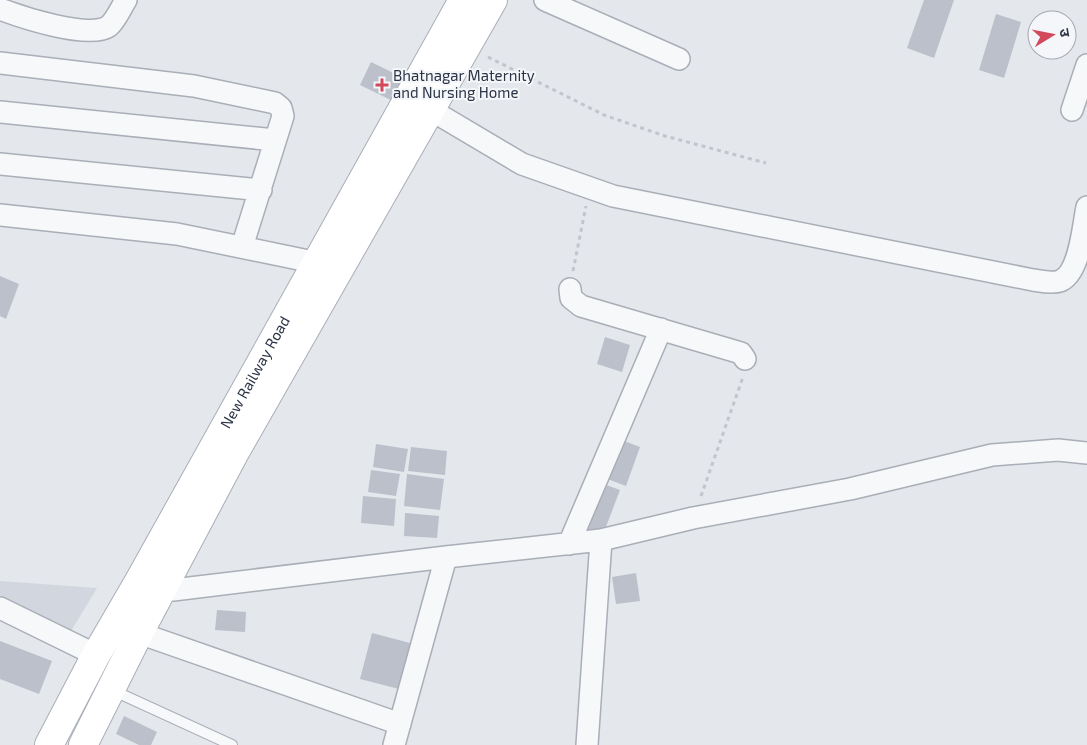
<svg xmlns="http://www.w3.org/2000/svg" width="1087" height="745" font-family="'Exo 2','Noto Sans Devanagari',sans-serif">
  <style>
    .built { fill: #d2d6de }
    .building { fill: #bbc0ca }
    .lines { fill: none; stroke-linecap: round; stroke-linejoin: round }
    .service-casing { stroke: #a9aeb7; stroke-width: 12 }
    .minor-casing { stroke: #a9aeb7; stroke-width: 24 }
    .secondary-casing { stroke: #a9aeb7; stroke-width: 30 }
    .path { stroke: #c2c5cb; stroke-width: 3; stroke-dasharray: 4 4; stroke-linecap: butt }
    .service { stroke: #f7f8fa; stroke-width: 10 }
    .minor { stroke: #f7f8fa; stroke-width: 21 }
    .secondary { stroke: #fff; stroke-width: 28 }
    .poi-dot { fill: #d1495b; stroke: #f4f6f9; stroke-width: 2 }
    .labels { text-anchor: middle; stroke-width: 4; stroke-linejoin: round; paint-order: stroke }
    .poi-label { font-size: 15px; fill: #2b3445; stroke: #f4f6f9; text-anchor: start }
    .street-label { font-size: 15px; fill: #2b3445; stroke: #f4f6f9 }
  </style>
  <rect width="100%" height="100%" fill="#e4e7ec"/>
  <path class="built" d="M0,581L97,588L68,636L0,595Z"/>
  <path class="building" d="M924,0H954L934,58L907,48Z
    M996,14L1021,22L1004,78L979,70Z
    M371,62L410,81L399,104L360,85Z
    M0,276L19,284L6,319L0,316Z
    M605,337L630,345L622,372L597,364Z
    M619,439L640,447L626,486L605,478Z
    M376,444L408,449L404,472L373,467Z
    M411,447L447,451L445,475L408,471Z
    M371,470L400,474L396,496L368,492Z
    M407,474L444,479L440,510L404,506Z
    M598,482L620,490L601,540L579,532Z
    M363,496L396,499L394,526L361,523Z
    M405,513L439,516L437,538L404,536Z
    M636,573L640,601L616,604L612,577Z
    M217,610L246,612L245,632L215,630Z
    M372,633L410,643L399,689L360,679Z
    M0,641L52,661L39,694L0,679Z
    M124,716L157,732L151,745H139L116,734Z"/>
  <g class="lines">
    <defs>
      <path id="service" d="M112,690L232,745"/>
      <path id="minor" d="M545,0L679,59
        M0,9C21,17 90,40 109,26C116,20 121,8 126,0
        M0,63L194,86L275,103L281,108L283,116L242,247
        M431,110L522,164L613,196L1033,280C1040,281 1052,284 1060,281C1080,273 1083,226 1087,207
        M1072,110L1087,65
        M0,112L275,140
        M0,164L261,190
        M0,215L177,234L318,263L329,267
        M570,289L571,298L581,306L741,353L745,359
        M569,544L661,329
        M150,585L173,590L446,557L601,540L693,518L850,489L992,455L1058,450L1087,453
        M0,608L96,655
        M139,633L400,724
        M394,745L446,557
        M587,745L601,540"/>
      <g id="secondary">
        <path id="s1" d="M49,745L96,655L139,581L463,0"/>
        <path d="M83,745L139,633L235,452L493,0"/>
      </g>
    </defs>
    <use href="#service" class="service-casing"/>
    <use href="#minor" class="minor-casing"/>
    <use href="#secondary" class="secondary-casing"/>
    <path class="path" d="M488,57L604,115L665,136L766,163
      M573,271L586,206
      M701,496L743,377"/>
    <use href="#service" class="service"/>
    <use href="#minor" class="minor"/>
    <use href="#secondary" class="secondary"/>
  </g>
  <path class="poi-dot" d="M379.5 77.5h5v5h5v5h-5v5h-5v-5h-5v-5h5z"/>
  <g class="labels">
    <g class="poi-label">
      <text x="393" y="81">Bhatnagar Maternity<tspan x="393" dy="17">and Nursing Home</tspan></text>
    </g>
    <g class="street-label">
      <text dy="5" stroke="none"><textPath href="#s1" startOffset="426">New Railway Road</textPath></text>
    </g>
  </g>
  <g transform="translate(1052 35) rotate(80)"><circle r="24" fill="#f4f6f9" stroke="#a4a8b1"/>
  <path d="M0-4L9 19L0 12L-9 19Z" fill="#d1495b"/>
  <text y="-8" font-size="14" font-weight="bold" text-anchor="middle" fill="#2b3445">उ</text>
  </g>
</svg>
